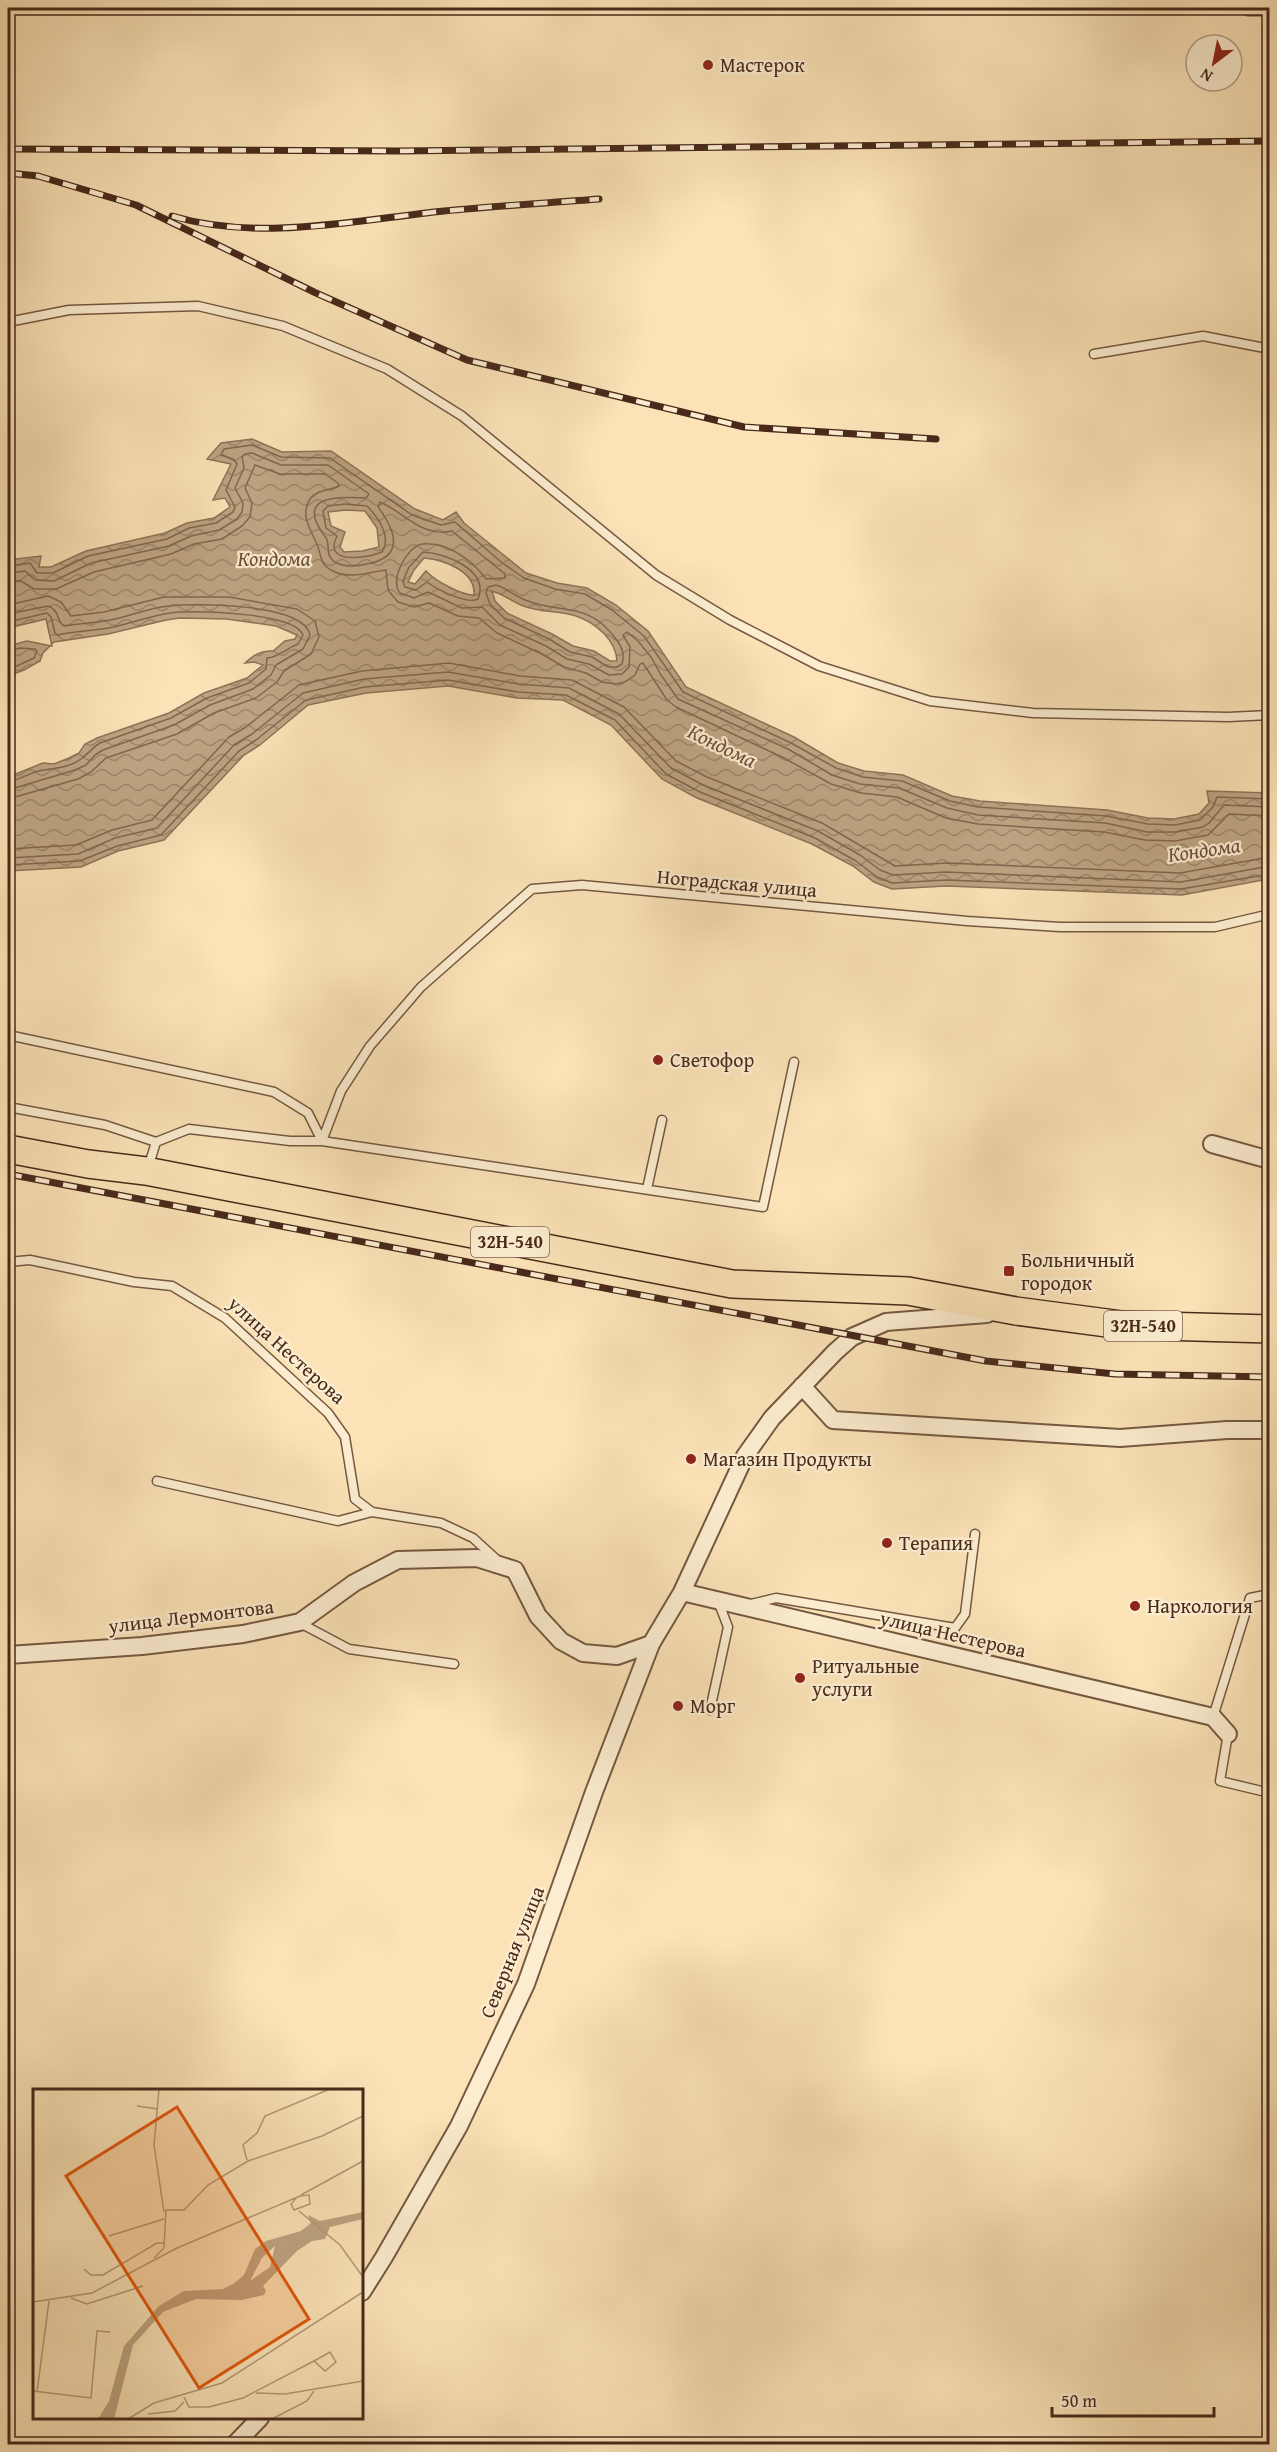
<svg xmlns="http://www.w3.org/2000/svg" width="1277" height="2452" font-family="'Gentium Book Plus',serif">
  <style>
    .water { fill: url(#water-waves); stroke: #8f7358; stroke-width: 1.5; fill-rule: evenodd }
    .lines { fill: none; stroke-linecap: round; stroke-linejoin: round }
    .shore { stroke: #83664e; stroke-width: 1.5 }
    .lane-casing { stroke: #755841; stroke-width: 11 }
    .street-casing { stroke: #755841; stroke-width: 20 }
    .primary-casing { stroke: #48291a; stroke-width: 30 }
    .lane { stroke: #fcedd0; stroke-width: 8 }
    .street { stroke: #fcedd0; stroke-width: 16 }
    .primary { stroke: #fbe3b7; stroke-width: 27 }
    .rail-casing { stroke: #48291a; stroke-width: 7 }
    .rail { stroke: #fcedd0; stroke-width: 4.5; stroke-dasharray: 14; stroke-linecap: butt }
    .poi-dot { fill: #8f2418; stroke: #fcedd0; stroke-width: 2 }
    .labels { text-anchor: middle; stroke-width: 4.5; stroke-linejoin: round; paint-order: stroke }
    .shield { fill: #fcedd0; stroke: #7e6451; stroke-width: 1.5 }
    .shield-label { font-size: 18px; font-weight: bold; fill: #48291a }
    .poi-label { font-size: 20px; fill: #48291a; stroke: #fcedd0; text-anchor: start }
    .street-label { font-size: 20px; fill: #48291a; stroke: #fcedd0 }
    .water-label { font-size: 21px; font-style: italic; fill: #6b4e39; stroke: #fcedd0 }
    .inset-road { fill: none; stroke: #b39978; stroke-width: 1.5 }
    .view { fill: #e0570d; fill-opacity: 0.15; stroke: #e0570d; stroke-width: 3 }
    .inset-edge { fill: none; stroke: #48291a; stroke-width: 3 }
  </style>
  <defs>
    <pattern id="water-waves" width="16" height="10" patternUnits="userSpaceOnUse" patternTransform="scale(1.5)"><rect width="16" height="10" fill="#bea482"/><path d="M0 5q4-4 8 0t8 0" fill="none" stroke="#9c866a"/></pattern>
  </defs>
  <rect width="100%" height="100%" fill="#fbe3b7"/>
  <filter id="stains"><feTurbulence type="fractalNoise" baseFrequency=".00333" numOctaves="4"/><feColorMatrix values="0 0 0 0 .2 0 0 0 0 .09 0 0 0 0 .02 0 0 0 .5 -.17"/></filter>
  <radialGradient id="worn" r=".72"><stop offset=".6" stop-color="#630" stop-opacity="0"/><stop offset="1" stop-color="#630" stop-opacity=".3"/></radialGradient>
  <path class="water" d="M252,439L282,452L331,451L415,509L443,520L456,512L464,523L526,573L557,583L587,588L616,605L648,631L686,687L794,737L838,763L864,771L903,775L952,796L980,801L1107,810L1148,818L1174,819L1199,814L1209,803L1207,791L1269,793V879L1182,895L946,886L892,889L874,882L853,866L812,844L697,798L662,779L611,725L563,700L517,698L448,686L366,693L308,705L260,745L244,755L164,840L118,851L81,867L8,871V777L43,763L54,764L69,758L79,753L85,744L97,738L169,713L204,693L247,678L263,665L254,662L245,663C254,655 261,650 273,651L285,641L295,639L297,635L276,626L227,619L180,618L166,620L108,634L54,642L43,653L40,661L24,670L8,676V646L27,641L52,646L46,619L8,628V560L41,556L39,567H51L86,551L165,533L187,523L214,518L230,507L225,498L213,500L231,464L207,459L221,443ZM346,510L365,511L377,528L379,547L362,551L344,552L340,547L345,532L331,526L328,512ZM424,558C444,560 476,571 474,595C461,595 435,581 426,571L415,584L408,582L414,570ZM492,591C503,594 511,601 521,605C539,613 558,610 576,616C596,623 616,640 617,661H610L594,651L573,646L552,634L507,613L495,601Z"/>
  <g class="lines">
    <path class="shore" d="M345,504L367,506C378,517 392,537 382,552C372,556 333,565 334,545C334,542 336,539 337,536L326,528L323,511L328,506Z
      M423,552C445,553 490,570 478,599C468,605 436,589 427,582L416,590L405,587L403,581L409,567Z
      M8,566L30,563L37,573H53L88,556L167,539L189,528L216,523L233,512L235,507L226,490L237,464L233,459L221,455L224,449L252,445L281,457L330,458L412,515L441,525L455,522L501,562L524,578L555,589L585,594L612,610L644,636L683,692L791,743L836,768L863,777L902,781L950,801L978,807L1106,816L1148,824L1175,825L1200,820L1213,807L1217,797L1270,799
      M8,573L25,571L35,580L54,581L91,563L169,546L191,536L219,530L237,519L242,512L243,503L235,488L244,468L242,457L245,454L252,453L281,465H328L369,494L366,498C335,496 294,496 326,538C331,545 323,558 339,564C347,567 359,566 367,564C405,557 396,531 378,507L380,502C404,512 422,538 452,531L505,574V578L486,579C473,561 447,541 422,544C407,547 389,580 400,593L414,598L428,592L462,608L482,607L500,625L546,646L567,659L589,664L609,675L622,674L629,667L630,647L623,635L627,632L638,641L651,657L661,675L678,699L788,749L832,775L860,784L899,788L947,808L978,815L1105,823L1147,832H1176L1203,827L1209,823L1224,805L1270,807
      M8,582L21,581L34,589H56L94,572L171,554L194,544L222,539L242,526L250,517L252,503L245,488L255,465L280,474H325L338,483L339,486C329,491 318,489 310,499C300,514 310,529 316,542C322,554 318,565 335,572C351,579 370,572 386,570L388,590L398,602L414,607L429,603L458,616L479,618L497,633L542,654L564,667L586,673L602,682L616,684L625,682L635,675L640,664L643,663L667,700L676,707L784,758L831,784L861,793L897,797L946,818L978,824L1104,832L1145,840L1175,841L1208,835L1229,814L1270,816
      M496,585C507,588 514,596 525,600C562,615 587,600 616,639C622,647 625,654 622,664L617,667H608L592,657L570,652L549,639L504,618L490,604L486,593L488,587Z
      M8,605L48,596L61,602L71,616L104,612L164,597H229L297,609L315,621L319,637L311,654L284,671L277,682L256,698L214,713L177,734L106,758L91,772L78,779L8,799
      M8,614L48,606C60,610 56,621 64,626C78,624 92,623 105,621C126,618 147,608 168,606C195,603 304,603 310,635L303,649L276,665L271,675L253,689L210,705L174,725L103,750L95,755L86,765L75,770L8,790
      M8,622L47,613L51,617L55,633L58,635C75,631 92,631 108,628C132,624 155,613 180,612C202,611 295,613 303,635L298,644C287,648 279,657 267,658L266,669L249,683L207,698L171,718L100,743C92,748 88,754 81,759C70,767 57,768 44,770C32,771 20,780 8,782
      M8,651L20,648L35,649L37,651L34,658L8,670
      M8,849L76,845L112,830L152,820L229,737L246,727L299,685L362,671L449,663L520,676L572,680L624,707L676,761L707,777L822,823L895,866L947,863L1180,873L1270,857
      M8,858L78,854L115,838L157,828L234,745L252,734L303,693L364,679L448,672L519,684L569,688L619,714L671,768L703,785L818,831L860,855L880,870L893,875L946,872L1181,882L1270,866
      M8,865L80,861L117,846L161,835L239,751L256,740L306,700L365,687L448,680L518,692L566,695L615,720L666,774L700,792L815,838L856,861L877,877L892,883L946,880L1181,889L1270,874"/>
    <defs>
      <path id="lane" d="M1248,11H1270
        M8,322L69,310L198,306L283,326L387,369L462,416L656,575L730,620L819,666L930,701L1033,713L1228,717L1270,715
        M1094,354L1203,336L1270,349
        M8,1035L274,1092L308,1113L322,1141H290L189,1129L156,1142L148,1168
        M794,1062L763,1207L322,1141L341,1091L370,1046L421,987L532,889L582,885L967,921L1060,927H1215L1270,914
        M8,1107L105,1125L156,1142
        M647,1189L662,1120
        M8,1262L30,1260L134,1282L172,1286L225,1318L328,1413L345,1437L355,1499L372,1512L441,1523L473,1538L496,1559
        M157,1481L338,1521L372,1512
        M751,1604L776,1598L955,1628L965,1614L975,1534
        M300,1623L349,1649L454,1664
        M710,1710L728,1627L718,1601
        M1213,1717L1250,1598L1270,1594
        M1228,1734L1220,1781L1270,1793"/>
      <path id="street" d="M1212,1144L1270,1160
        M802,1386L833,1420L1120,1438L1227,1430H1270
        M682,1592L1213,1717L1228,1734
        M8,1655L142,1646L243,1634L300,1622L354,1583L398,1560L477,1558L515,1570L538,1616L561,1641L583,1653L617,1656L651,1644L682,1592L745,1456L772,1418L835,1352L852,1337L886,1322L987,1314
        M362,2292L384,2257L459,2126L526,1984L594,1792L651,1644
        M235,2444L260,2418"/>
      <path id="primary" d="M8,1149L88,1164L146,1171L732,1284L908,1291L1016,1311L1122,1325L1270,1329"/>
    </defs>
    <use href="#lane" class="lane-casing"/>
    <use href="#street" class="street-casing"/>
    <use href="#primary" class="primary-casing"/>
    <use href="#lane" class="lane"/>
    <use href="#street" class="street"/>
    <use href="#primary" class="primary"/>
    <defs>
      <path id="rail" d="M8,149L399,151L1270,141
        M8,173L38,176L136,205L316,293L467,360L744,427L936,439
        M172,216C260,242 356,220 444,211C496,206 547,203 599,199
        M8,1174L986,1361L1115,1374L1270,1377"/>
    </defs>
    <use href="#rail" class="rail-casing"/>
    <use href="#rail" class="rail"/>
  </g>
  <g class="poi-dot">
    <circle cx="708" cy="65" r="6"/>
    <circle cx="658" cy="1060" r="6"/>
    <rect x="1003" y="1265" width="12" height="12" rx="3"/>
    <circle cx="691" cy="1459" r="6"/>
    <circle cx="887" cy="1543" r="6"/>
    <circle cx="1135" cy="1606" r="6"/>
    <circle cx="800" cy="1678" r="6"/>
    <circle cx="678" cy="1706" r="6"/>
  </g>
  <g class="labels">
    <g class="shield">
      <rect x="471" y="1227" width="78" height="30" rx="4.5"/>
      <rect x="1104" y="1311" width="78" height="30" rx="4.5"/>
    </g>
    <g class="shield-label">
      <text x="510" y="1248">32Н-540</text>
      <text x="1143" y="1332">32Н-540</text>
    </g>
    <g class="poi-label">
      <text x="720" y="72">Мастерок</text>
      <text x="670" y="1067">Светофор</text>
      <text x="1021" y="1267">Больничный<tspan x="1021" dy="23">городок</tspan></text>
      <text x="703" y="1466">Магазин Продукты</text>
      <text x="899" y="1550">Терапия</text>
      <text x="1147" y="1613">Наркология</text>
      <text x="812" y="1673">Ритуальные<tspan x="812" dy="23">услуги</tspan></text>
      <text x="690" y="1713">Морг</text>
    </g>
    <g class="street-label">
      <text transform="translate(737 883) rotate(5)" y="7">Ноградская улица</text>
      <text transform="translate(287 1350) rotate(42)" y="7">улица Нестерова</text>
      <text transform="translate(191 1616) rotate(-7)" y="7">улица Лермонтова</text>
      <text transform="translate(953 1634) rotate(13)" y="7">улица Нестерова</text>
      <text transform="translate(512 1952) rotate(-68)" y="7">Северная улица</text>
    </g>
    <g class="water-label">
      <text x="274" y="566">Кондома</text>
      <text transform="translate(722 746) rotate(26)" y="7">Кондома</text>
      <text transform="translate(1204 850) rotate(-8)" y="7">Кондома</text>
    </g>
  </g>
  <g transform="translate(33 2089)">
    <rect width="330" height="330" fill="#fbe3b7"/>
    <path d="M330,123V130L297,138L292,150L279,152L264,162L230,197L233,202L231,206L209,211L163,210L130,223L100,256L81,330H65L76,312L91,257L126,217L151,202L190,200L200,195L211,186L222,160L233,152L268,142L278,134L275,126L287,132ZM242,157L237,178L217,192L229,169Z" fill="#bea482" fill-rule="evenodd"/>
    <path class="inset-road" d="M126,0L121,56L131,123M104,17L125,20M214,71L210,56L224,44L232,27L297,0M268,106L330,72M266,122L307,156L330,188M76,147L131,130M121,169L131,159L133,121H151L175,96L215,72L289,47L330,27M51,180L58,186H70L124,154H132M38,209L54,215L110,197M0,213L59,204L144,159L267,107L276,106L277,115L261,121L258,115L264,108M0,302L58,309L64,242L77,243M4,303L16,212M223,304L252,305L330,292M151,308L156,318H176L210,309L281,272L292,282L303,273L297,263L281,272M115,325L142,322L151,313M95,330L121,314L189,294L330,203M239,330L274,312L281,302"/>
    <path class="view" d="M144,18L276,230L166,299L33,87Z"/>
    <rect width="330" height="330" class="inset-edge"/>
  </g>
  <rect width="1277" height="2452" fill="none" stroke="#fbe3b7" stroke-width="30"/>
  <rect x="9" y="9" width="1259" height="2434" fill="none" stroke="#48291a" stroke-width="3"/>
  <rect x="15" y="15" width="1247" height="2422" fill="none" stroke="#48291a" stroke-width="1.5"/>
  <g transform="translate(1214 63) rotate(212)"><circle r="28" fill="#fcedd0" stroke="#b49f87" stroke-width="1.5"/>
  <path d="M0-4.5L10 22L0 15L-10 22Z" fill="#8f2418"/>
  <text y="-9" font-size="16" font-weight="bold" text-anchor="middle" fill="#48291a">N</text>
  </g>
  <path d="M1052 2407v9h162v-9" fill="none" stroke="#48291a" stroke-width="3"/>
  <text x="1061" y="2407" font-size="18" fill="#48291a" stroke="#fcedd0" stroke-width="4.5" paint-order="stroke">50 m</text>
  <rect width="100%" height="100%" filter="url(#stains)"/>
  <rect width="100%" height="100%" fill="url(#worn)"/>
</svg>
